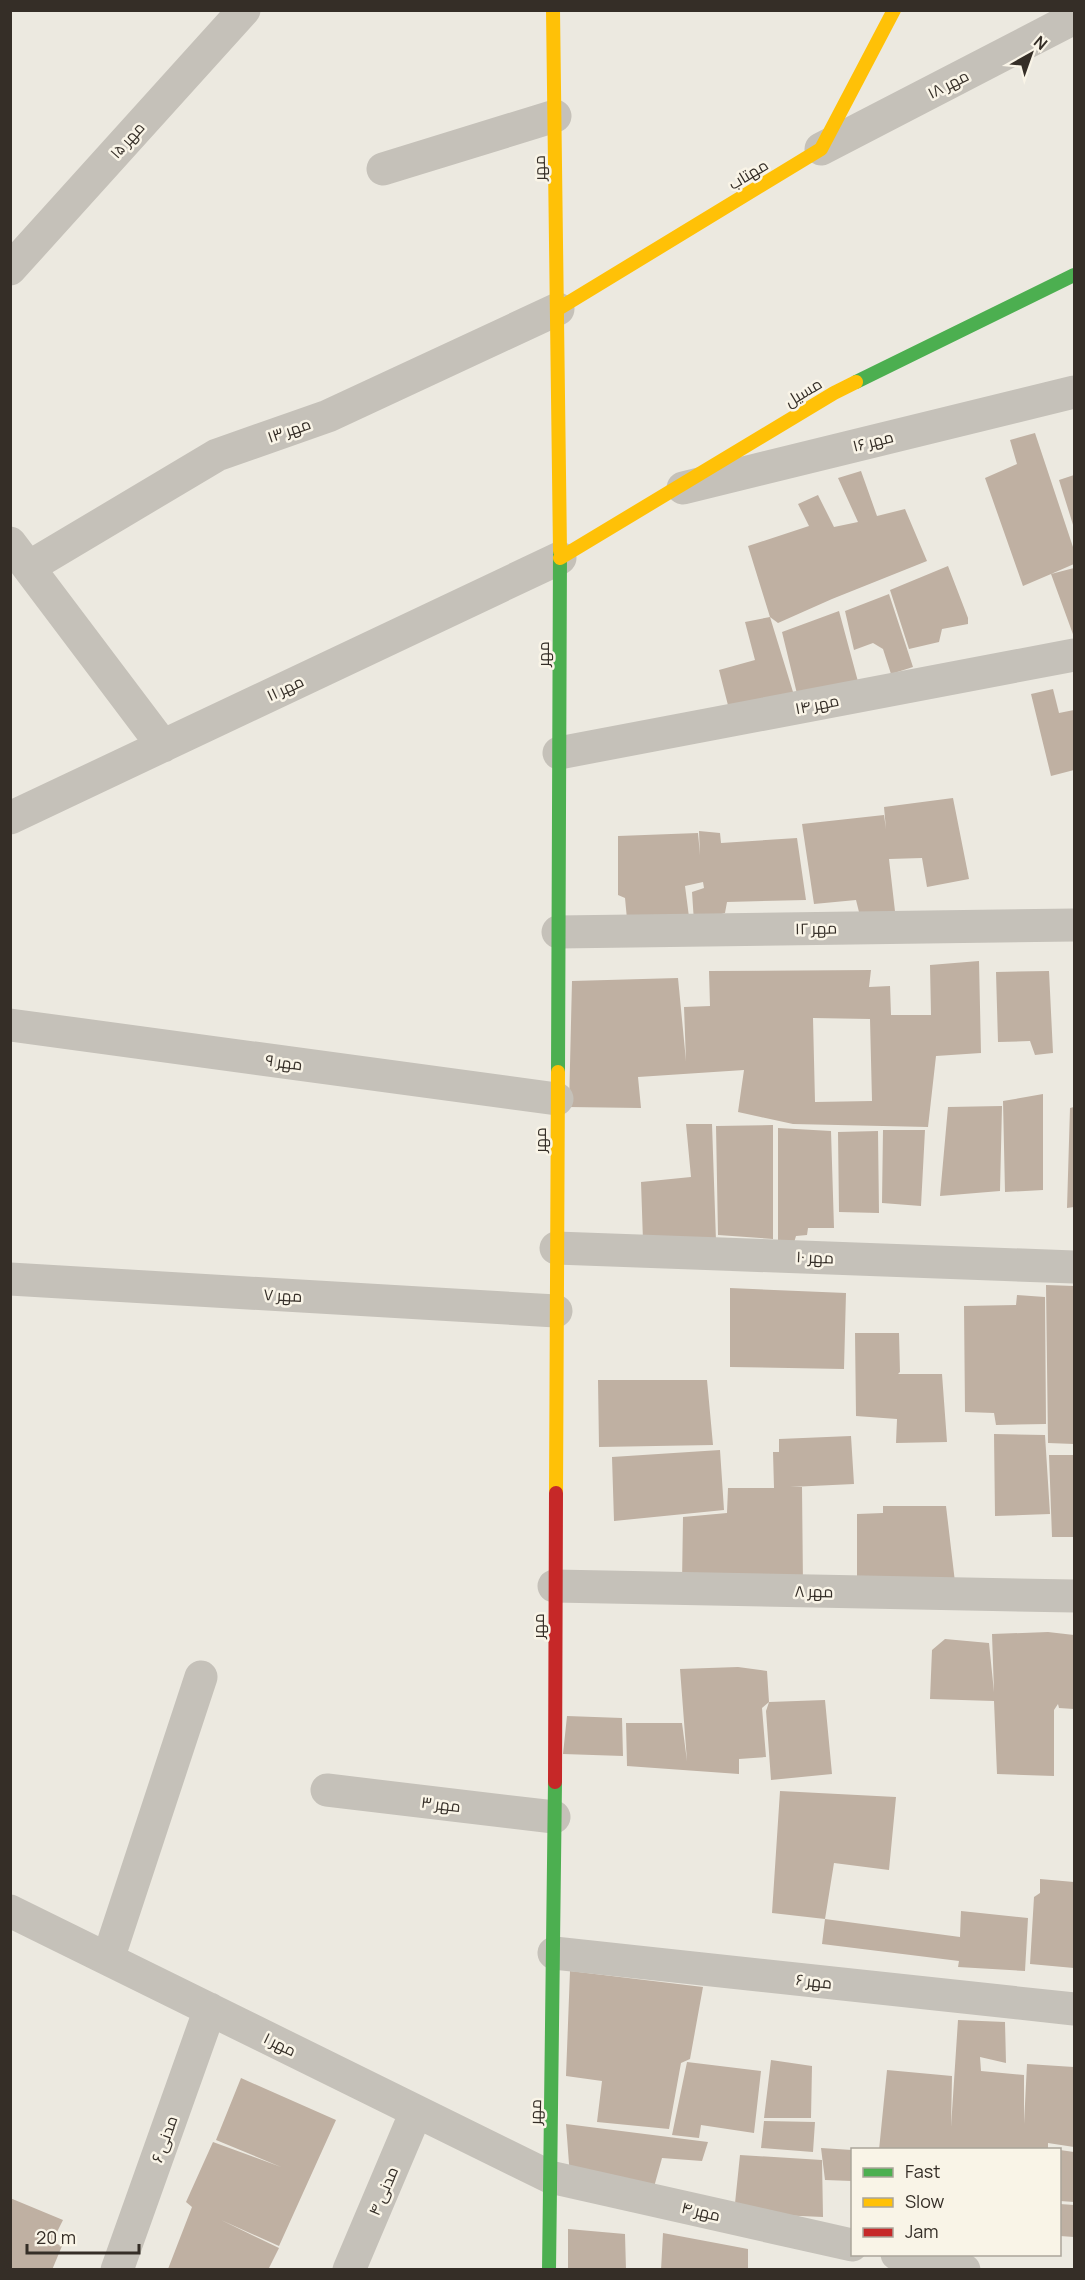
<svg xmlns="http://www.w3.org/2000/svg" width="1085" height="2280" font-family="Manrope,Cairo,sans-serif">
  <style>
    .building { fill: #bfb0a2; fill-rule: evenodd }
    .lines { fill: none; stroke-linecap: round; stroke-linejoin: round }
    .street { stroke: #c5c1b9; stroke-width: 33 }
    .fast { stroke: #4caf50; stroke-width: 14 }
    .slow { stroke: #ffc107; stroke-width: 14 }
    .jam { stroke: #c62828; stroke-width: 14 }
    .labels { text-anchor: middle; stroke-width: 5; stroke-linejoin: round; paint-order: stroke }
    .street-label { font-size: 16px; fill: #352e27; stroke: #f9f4e7 }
  </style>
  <rect width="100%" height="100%" fill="#ece9e0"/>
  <path class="building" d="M1035,433L1074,550V564L1051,574L1074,568V637L1051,574L1023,586L985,478L1017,464L1010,440Z
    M861,471L877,516L905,509L927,561L832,599L778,623L770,617L748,546L809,526L798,504L818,495L834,527L858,522L838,478Z
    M1074,475V528L1059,480Z
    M948,566L968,618V624L942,629L939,642L909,649L890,590Z
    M889,594L913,667L891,674L883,649L873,643L854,650L845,611Z
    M839,611L860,689L799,702L782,632Z
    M770,617L797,705L731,717L719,670L755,660L745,622Z
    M1053,689L1059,713L1074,710V770L1051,776L1031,694Z
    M953,798L969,879L927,887L922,858L889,859L896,920L862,924L856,900L814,904L802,824L884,815L886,829L884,807Z
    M699,831L720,833L721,843L797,838L806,900L727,902L725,913L694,922L692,892L704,888L703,882L685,886L689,917L627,919L625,898L618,895V836L698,833L700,855Z
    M979,961L981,1053L936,1056L928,1127L793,1124L738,1112L744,1070L638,1077L641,1108L569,1107L572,981L678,978L686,1061L684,1007L710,1006L709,971L871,970L869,987L890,986L891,1015H931L930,965ZM813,1018L870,1019L872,1101L815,1102Z
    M1049,971L1053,1053L1035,1055L1030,1041L998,1042L996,972Z
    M1043,1094V1190L1005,1192L1003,1101Z
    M1002,1106L1000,1191L940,1196L948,1107Z
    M1074,1107V1207L1067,1208L1070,1108Z
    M686,1124H712L716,1241H643L641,1182L691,1177Z
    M773,1125V1239L718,1235L716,1126Z
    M778,1128L831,1131L834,1228H808L807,1235L796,1236L793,1246L778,1248Z
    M883,1130H925L921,1206L882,1203Z
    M878,1131L879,1213L839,1212L838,1132Z
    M1046,1285L1074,1286V1444L1048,1443Z
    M730,1288L846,1293L844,1369L730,1367Z
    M1017,1295L1045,1297L1046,1424L996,1425L994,1413L965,1412L964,1306L1016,1305Z
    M855,1333H899L900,1372L898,1374H942L947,1442L896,1443L897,1419L856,1416Z
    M598,1380H707L713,1445L599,1447Z
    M994,1434L1045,1435L1050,1514L995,1516Z
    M851,1436L854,1484L790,1487H802L803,1586L682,1584L683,1517L727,1513L728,1488H774L773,1452H779V1439Z
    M720,1450L724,1510L614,1521L612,1457Z
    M1049,1455H1074V1537H1052Z
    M883,1506H946L955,1582L857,1583V1514L883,1513Z
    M1048,1632L1074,1635V1709L1059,1708L1058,1704L1054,1710V1776L997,1774L994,1701L930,1699L932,1650L945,1639L989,1643L994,1692L992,1634Z
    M738,1667L767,1671L769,1702L825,1700L832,1774L771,1780L766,1711L769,1702L762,1708L766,1757L739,1759V1774L627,1766L626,1723H682L687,1761L680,1669Z
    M567,1716L622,1718L623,1756L563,1754Z
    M780,1791L896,1797L889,1870L834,1863L825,1919L772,1913Z
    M1040,1879L1074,1882V1968L1030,1964L1034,1897L1040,1893Z
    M961,1911L1028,1918L1025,1971L958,1967L959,1961L822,1944L825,1919L960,1937Z
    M570,1971L703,1987L690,2059L681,2063L669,2129L597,2122L602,2081L566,2076Z
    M958,2020L1005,2022L1006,2063L980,2057L981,2071L1024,2075V2124L1027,2064L1074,2067V2147L1048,2143V2150H879L887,2070L952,2076L951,2127Z
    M771,2060L812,2066L811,2118H764Z
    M687,2062L761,2071L754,2133L701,2125L699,2138L672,2135Z
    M241,2078L336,2120L279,2246L221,2220L279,2248L268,2270H170L168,2269L192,2207L186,2202L213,2142L281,2167L216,2140Z
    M764,2121L815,2122L813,2152L761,2148Z
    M566,2124L708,2142L702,2161L662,2158L654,2187L570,2177Z
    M821,2148L852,2150V2181L825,2180Z
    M1060,2150L1074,2152V2202L1060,2201Z
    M740,2155L822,2160L823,2217L734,2213Z
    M10,2198L63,2220L52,2242L62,2246L52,2270H10Z
    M1060,2204L1074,2205V2237L1060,2236Z
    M568,2229L625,2234L626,2270H568Z
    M663,2233L748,2249V2270H661Z"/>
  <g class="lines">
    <path class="street" d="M821,149L1074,18
      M383,169L555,116
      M10,269L244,10
      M683,488L1074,392
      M10,543L163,746
      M29,567L217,455L328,416L558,309
      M559,753L1074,655
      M10,818L560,558
      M558,932L1074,925
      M10,1025L557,1099
      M556,1248L1074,1267
      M10,1279L556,1311
      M554,1586L1074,1596
      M327,1790L554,1817
      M10,1911L550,2177L852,2245
      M554,1953L1074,2009
      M108,1959L201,1677
      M897,2254L964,2270
      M117,2270L210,2009
      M349,2270L416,2112"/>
    <path class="fast" d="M856,382L1074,275
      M558,1072L560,551
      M549,2270L555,1782"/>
    <path class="slow" d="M553,10L560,551
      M558,309L821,149L894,10
      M560,558L834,393L856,382
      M556,1493L558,1072"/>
    <path class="jam" d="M555,1782L556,1493"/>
  </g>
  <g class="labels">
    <g class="street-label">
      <text transform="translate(948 84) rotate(-27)" y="6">مهر ۱۸</text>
      <text transform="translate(127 140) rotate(-48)" y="6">مهر ۱۵</text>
      <text transform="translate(539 168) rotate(-91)" y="6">مهر</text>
      <text transform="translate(748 174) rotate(-31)" y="6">مهتاب</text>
      <text transform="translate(803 392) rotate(-31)" y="6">مسیل</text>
      <text transform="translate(289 430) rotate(-19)" y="6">مهر ۱۳</text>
      <text transform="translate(873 441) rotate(-14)" y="6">مهر ۱۶</text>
      <text transform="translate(543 654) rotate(-90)" y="6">مهر</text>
      <text transform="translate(285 688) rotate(-25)" y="6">مهر ۱۱</text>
      <text transform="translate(817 704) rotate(-11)" y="6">مهر ۱۴</text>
      <text transform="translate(816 928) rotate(-1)" y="6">مهر ۱۲</text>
      <text transform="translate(284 1062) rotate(8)" y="6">مهر ۹</text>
      <text transform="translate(540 1140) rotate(-90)" y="6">مهر</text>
      <text transform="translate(815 1257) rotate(2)" y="6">مهر ۱۰</text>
      <text transform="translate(283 1295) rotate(3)" y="6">مهر ۷</text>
      <text transform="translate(814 1591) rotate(1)" y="6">مهر ۸</text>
      <text transform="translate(538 1626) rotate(-90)" y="6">مهر</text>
      <text transform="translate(441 1804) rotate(7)" y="6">مهر ۳</text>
      <text transform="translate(814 1981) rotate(6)" y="6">مهر ۶</text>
      <text transform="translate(280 2044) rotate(26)" y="6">مهر ۱</text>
      <text transform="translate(535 2112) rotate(-89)" y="6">مهر</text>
      <text transform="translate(164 2139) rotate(-70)" y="6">مدنی ۶</text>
      <text transform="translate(383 2191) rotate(-67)" y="6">مدنی ۴</text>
      <text transform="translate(701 2211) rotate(13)" y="6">مهر ۴</text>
    </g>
  </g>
  <rect width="1085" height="2280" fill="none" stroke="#352e27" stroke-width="24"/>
  <rect x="851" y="2148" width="210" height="108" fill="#f9f4e7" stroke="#aba59a" stroke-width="1.5"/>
  <rect x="863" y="2168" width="30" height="9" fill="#4caf50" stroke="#aba59a" stroke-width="1.5"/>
  <text x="905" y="2178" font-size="18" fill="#352e27">Fast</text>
  <rect x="863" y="2198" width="30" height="9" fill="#ffc107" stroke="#aba59a" stroke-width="1.5"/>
  <text x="905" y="2208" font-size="18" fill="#352e27">Slow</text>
  <rect x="863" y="2228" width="30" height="9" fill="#c62828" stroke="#aba59a" stroke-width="1.5"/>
  <text x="905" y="2238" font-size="18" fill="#352e27">Jam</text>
  <g transform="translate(1031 54) rotate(40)" stroke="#f9f4e7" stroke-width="4.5" paint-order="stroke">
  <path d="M0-4.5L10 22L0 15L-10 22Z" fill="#352e27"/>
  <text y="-9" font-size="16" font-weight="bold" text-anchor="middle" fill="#352e27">N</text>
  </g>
  <path d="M27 2244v9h112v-9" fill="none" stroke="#352e27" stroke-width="3"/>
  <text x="36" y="2244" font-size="18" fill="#352e27" stroke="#f9f4e7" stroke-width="4.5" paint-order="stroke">20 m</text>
</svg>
